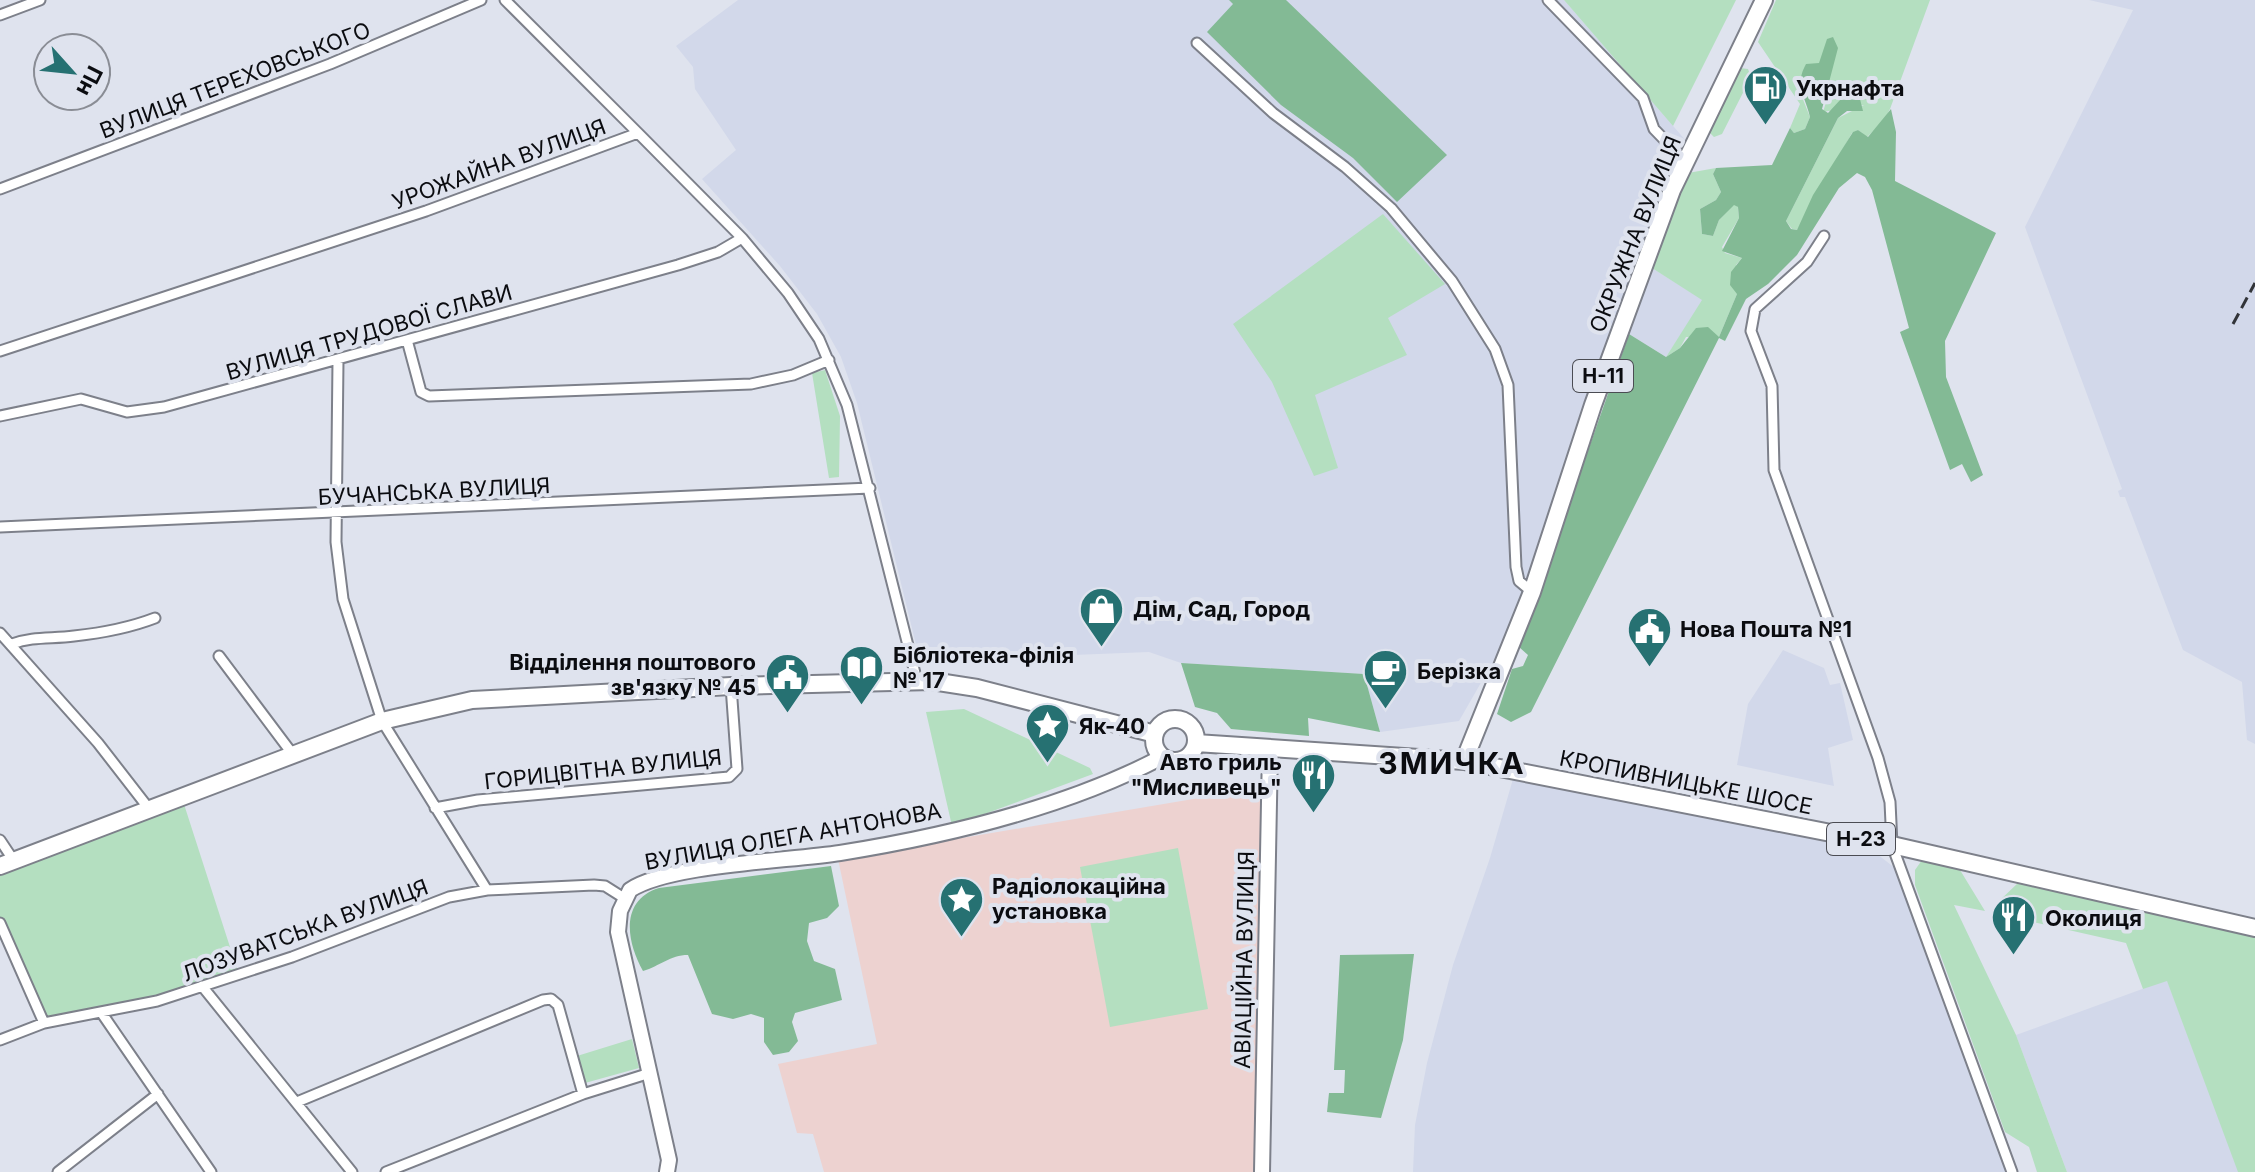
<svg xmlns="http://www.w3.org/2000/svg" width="2255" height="1172" font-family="Inter,sans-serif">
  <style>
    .built { fill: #d2d8ea }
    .education { fill: #edd2d0 }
    .green { fill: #b4dfc0 }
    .forest { fill: #83ba95 }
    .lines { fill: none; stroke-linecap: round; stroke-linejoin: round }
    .street-casing { stroke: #7d808a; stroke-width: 13 }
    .secondary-casing { stroke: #7d808a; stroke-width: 18 }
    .primary-casing { stroke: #7d808a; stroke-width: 20 }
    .street { stroke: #fff; stroke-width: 9 }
    .secondary { stroke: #fff; stroke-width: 14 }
    .primary { stroke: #fff; stroke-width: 16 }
    .rail { stroke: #323439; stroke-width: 3; stroke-dasharray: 12 6; stroke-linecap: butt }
    .labels { text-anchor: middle; stroke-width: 8; stroke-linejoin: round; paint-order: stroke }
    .shield { fill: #dfe3ee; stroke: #4b4c53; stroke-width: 2 }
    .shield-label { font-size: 20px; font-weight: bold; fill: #0b0c10 }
    .street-label { font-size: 22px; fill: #0b0c10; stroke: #dfe3ee }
    .poi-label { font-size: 22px; font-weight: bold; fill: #0b0c10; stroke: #dfe3ee; text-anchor: start }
    .district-label { font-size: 30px; font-weight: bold; letter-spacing: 2px; fill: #0b0c10; stroke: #dfe3ee }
  </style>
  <rect width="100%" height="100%" fill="#dfe3ee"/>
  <path class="built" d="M738,0H1564L1687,142L1664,188L1584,405L1514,625L1459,721L1380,732L1364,674L1181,663L1149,652L920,661L857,403L841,357L817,314L780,266L702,179L736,150L695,89L693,67L676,46Z
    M2089,0H2255V744L2247,740L2242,682L2183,650L2125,497H2120L2118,491L2122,489L2025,227L2133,10Z
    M1652,268L1703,300L1666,357L1629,334Z
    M1783,650L1824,668L1830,685L1840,683L1853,740L1828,748L1834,786L1737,765L1748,704Z
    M1513,779L1868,847L1895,868L1901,879L2008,1172H1413L1415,1125L1427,1063L1453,965L1490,858Z
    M2167,980L2239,1172H2067L2016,1035Z"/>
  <path class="education" d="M1264,787L1254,1172H824L813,1134L797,1133L778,1064L877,1044L838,859Z"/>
  <path class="green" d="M1564,0H1736L1673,126Z
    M1776,0H1930L1890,109L1883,122L1867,137L1858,130L1852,133L1797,230L1792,229L1786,221L1838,118L1864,105L1823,112L1830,89L1819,63L1802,97L1810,117L1805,129L1794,133L1790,128L1800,104L1758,42Z
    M1740,68L1748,69L1751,77L1722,134L1714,137L1708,131Z
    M1716,168L1713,174L1721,192L1716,200L1700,209L1702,234L1713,236L1719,220L1734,204L1738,207L1739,218L1722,247L1725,253L1742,258L1736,265L1737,294L1719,337H1686L1680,348L1666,357L1702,300L1652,268L1688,173Z
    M1383,214L1445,284L1388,318L1407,355L1315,395L1338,468L1314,476L1272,382L1233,324Z
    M825,370L840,416L839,477L829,478L812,373Z
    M964,709L1090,768L1093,774L952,826L926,712Z
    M182,798L239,975L44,1023L0,923V866Z
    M1178,848L1208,1009L1110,1027L1080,867Z
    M1922,860L1939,861L1943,866L1960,870L1985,911L1954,905L2016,1035L2067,1172H2037L2029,1147L2005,1132L1915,885V870Z
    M2019,882L2255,928V1172H2238L2167,981L2143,989L2126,943L1994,913L1996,904Z
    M632,1039L639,1068L585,1083L577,1056Z"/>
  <path class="forest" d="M1229,0H1286L1447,155L1397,202L1353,158L1281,105L1207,32L1233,4Z
    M1833,37L1838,48L1822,109L1828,113L1841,99H1860L1863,111H1847L1838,118L1786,221L1791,229L1797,230L1813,195L1853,132L1858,130L1868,137L1891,109L1896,132L1895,181L1996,233L1945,341L1946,377L1983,475L1971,482L1962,464L1950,470L1900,332L1909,328L1872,190L1865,177L1857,173L1839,188L1797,255L1768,284L1746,299L1725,341L1719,338L1531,712L1511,722L1497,714L1512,669L1523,666L1528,655L1519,647L1629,334L1666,357L1680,348L1696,328L1708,327L1719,337L1737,294L1730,285L1731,272L1742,258L1722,251L1739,218L1738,207L1734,205L1719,220L1713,236L1702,234L1700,209L1716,200L1721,192L1713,174L1716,168L1772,165L1790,128L1794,133L1805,129L1810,117C1805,95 1794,86 1806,64L1819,63L1827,39Z
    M1181,663L1364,674L1380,732L1308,718L1309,736L1231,729L1217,713L1195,707Z
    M831,866L839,906L827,918L809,923L807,941L814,961L835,969L842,1000L795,1013L792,1022L798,1041L789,1052L773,1055L764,1042V1018L751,1014L733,1019L712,1014L688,955C670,955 660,966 643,971C626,941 620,900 659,888Z
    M1414,954L1403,1040L1381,1118L1327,1112L1329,1093H1344L1345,1070H1334L1340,955Z"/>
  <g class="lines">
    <defs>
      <path id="street" d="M505,0L638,133
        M1548,0L1643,98L1654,129L1685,161
        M0,15L40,0
        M1197,43L1273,113L1345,167L1391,208L1452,281L1495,349L1508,385L1516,567L1519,581L1532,592
        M0,189L330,64L481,0
        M1824,236L1807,262L1755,309L1751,331L1772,386L1774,470L1878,758L1890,802L1892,845L2012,1172
        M407,340L421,392L429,396L751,384L793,375L829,360
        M0,351L426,211L638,133L742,238L788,293L819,339L847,405L917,681
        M338,361L336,542L343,599L382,721L487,890
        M0,416L81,399L127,412L164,407L678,265L718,252L742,238
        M0,527L870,488
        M0,633L98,743L150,810
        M12,644C33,636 52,639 74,636C102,633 129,628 155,618
        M219,656L294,756
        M435,808L478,800L729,777L737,769L731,686
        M0,840L14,861
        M0,923L44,1023
        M202,986L352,1172
        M103,1015L211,1172
        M0,1040L44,1023L157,1001L292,957L449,897L487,890L594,885L605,886L624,898
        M583,1094L650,1073
        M297,1102L543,1000L551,999L558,1005L583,1094L386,1172
        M58,1172L158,1094"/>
      <path id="secondary" d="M667,1172L669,1160L618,932L620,911L630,890C669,864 790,861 840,853C946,836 1067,807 1162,757
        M1262,1172L1270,749"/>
      <path id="primary" d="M1154 740a21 21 0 1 1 42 0a21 21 0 1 1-42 0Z
        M1196,743L1464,761L1892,845L2255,928
        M1464,761L1532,592L1593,405L1672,190L1764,0
        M0,866L382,721L472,700L731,686L932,681L977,688L1155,734"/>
    </defs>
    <use href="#street" class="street-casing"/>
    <use href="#secondary" class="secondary-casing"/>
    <use href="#primary" class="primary-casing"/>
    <use href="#street" class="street"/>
    <use href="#secondary" class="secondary"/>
    <use href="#primary" class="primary"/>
    <path class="rail" d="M2233,324L2255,283"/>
  </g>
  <defs>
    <symbol id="fuel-pin" viewBox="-11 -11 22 30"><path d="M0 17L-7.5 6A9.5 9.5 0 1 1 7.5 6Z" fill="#267172" stroke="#dfe3ee"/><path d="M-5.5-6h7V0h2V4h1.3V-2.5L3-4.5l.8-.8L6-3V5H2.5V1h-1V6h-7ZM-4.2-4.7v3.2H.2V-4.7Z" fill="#fff"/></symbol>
    <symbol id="shop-pin" viewBox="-11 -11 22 30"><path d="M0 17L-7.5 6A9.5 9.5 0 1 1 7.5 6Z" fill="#267172" stroke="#dfe3ee"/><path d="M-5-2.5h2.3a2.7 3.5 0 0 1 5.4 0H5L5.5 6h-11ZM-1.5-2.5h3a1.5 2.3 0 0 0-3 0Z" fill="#fff"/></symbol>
    <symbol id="civic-pin" viewBox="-11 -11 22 30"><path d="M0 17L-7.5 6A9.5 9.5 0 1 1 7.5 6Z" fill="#267172" stroke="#dfe3ee"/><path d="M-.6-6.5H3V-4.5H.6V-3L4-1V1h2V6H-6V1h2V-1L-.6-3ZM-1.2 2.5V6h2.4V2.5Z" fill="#fff"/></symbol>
    <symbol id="library-pin" viewBox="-11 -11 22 30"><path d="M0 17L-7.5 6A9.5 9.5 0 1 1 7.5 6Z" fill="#267172" stroke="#dfe3ee"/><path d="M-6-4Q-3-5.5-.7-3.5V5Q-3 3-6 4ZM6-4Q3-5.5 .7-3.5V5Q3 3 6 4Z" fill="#fff"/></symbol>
    <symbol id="cafe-pin" viewBox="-11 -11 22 30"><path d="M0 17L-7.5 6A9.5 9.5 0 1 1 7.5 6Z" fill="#267172" stroke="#dfe3ee"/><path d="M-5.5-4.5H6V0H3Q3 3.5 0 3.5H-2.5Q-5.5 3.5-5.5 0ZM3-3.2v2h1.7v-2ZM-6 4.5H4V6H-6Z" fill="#fff"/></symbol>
    <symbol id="sight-pin" viewBox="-11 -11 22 30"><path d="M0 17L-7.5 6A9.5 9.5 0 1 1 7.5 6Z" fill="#267172" stroke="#dfe3ee"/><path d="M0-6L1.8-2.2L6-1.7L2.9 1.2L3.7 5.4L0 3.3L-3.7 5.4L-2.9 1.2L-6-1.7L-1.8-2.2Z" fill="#fff"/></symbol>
    <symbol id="restaurant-pin" viewBox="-11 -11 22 30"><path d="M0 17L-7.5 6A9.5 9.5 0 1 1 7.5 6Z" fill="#267172" stroke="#dfe3ee"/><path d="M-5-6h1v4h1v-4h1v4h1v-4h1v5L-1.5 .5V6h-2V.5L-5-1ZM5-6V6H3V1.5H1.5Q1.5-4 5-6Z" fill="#fff"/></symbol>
  </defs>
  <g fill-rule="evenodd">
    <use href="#fuel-pin" x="1740" y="62" width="51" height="69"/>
    <use href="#shop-pin" x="1076" y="584" width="51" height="69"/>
    <use href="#civic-pin" x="1624" y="604" width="51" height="69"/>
    <use href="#library-pin" x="836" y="642" width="51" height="69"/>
    <use href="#cafe-pin" x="1360" y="646" width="51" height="69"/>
    <use href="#civic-pin" x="762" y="650" width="51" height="69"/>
    <use href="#sight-pin" x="1022" y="700" width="51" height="69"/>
    <use href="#restaurant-pin" x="1288" y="750" width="51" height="69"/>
    <use href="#sight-pin" x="936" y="874" width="51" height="69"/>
    <use href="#restaurant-pin" x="1988" y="892" width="51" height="69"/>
  </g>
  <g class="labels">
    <g class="shield">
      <rect x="1573" y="360" width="60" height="32" rx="6"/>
      <rect x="1827" y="823" width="68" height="32" rx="6"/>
    </g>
    <g class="shield-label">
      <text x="1603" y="383">Н-11</text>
      <text x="1861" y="846">Н-23</text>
    </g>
    <g class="street-label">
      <text transform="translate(235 80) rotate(-21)" y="8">ВУЛИЦЯ ТЕРЕХОВСЬКОГО</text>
      <text transform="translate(499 164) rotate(-20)" y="8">УРОЖАЙНА ВУЛИЦЯ</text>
      <text transform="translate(1635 234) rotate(-68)" y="8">ОКРУЖНА ВУЛИЦЯ</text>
      <text transform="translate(369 332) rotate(-16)" y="8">ВУЛИЦЯ ТРУДОВОЇ СЛАВИ</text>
      <text transform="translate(434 491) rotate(-3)" y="8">БУЧАНСЬКА ВУЛИЦЯ</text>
      <text transform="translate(603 769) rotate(-6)" y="8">ГОРИЦВІТНА ВУЛИЦЯ</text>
      <text transform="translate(1686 782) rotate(11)" y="8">КРОПИВНИЦЬКЕ ШОСЕ</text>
      <text transform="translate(793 836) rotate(-10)" y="8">ВУЛИЦЯ ОЛЕГА АНТОНОВА</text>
      <text transform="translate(305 930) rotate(-20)" y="8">ЛОЗУВАТСЬКА ВУЛИЦЯ</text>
      <text transform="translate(1244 960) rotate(-89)" y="8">АВІАЦІЙНА ВУЛИЦЯ</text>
    </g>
    <g class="poi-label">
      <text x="1796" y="96">Укрнафта</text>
      <text x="1133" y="617">Дім, Сад, Город</text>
      <text x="1680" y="637">Нова Пошта №1</text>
      <text x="893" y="663">Бібліотека-філія<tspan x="893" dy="25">№ 17</tspan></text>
      <text x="756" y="670" text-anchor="end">Відділення поштового<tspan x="756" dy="25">зв'язку № 45</tspan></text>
      <text x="1417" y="679">Берізка</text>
      <text x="1079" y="734">Як-40</text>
      <text x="1282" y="770" text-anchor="end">Авто гриль<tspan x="1282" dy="25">"Мисливець"</tspan></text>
      <text x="992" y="894">Радіолокаційна<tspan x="992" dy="25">установка</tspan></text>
      <text x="2045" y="926">Околиця</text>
    </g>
    <g class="district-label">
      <text x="1452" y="774">ЗМИЧКА</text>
    </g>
  </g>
  <g transform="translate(72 72) rotate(117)"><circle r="38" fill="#dfe3ee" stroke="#8a8d95" stroke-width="2"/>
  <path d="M0-6L14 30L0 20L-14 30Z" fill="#267172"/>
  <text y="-12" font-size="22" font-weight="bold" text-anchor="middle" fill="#0b0c10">Пн</text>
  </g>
</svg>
